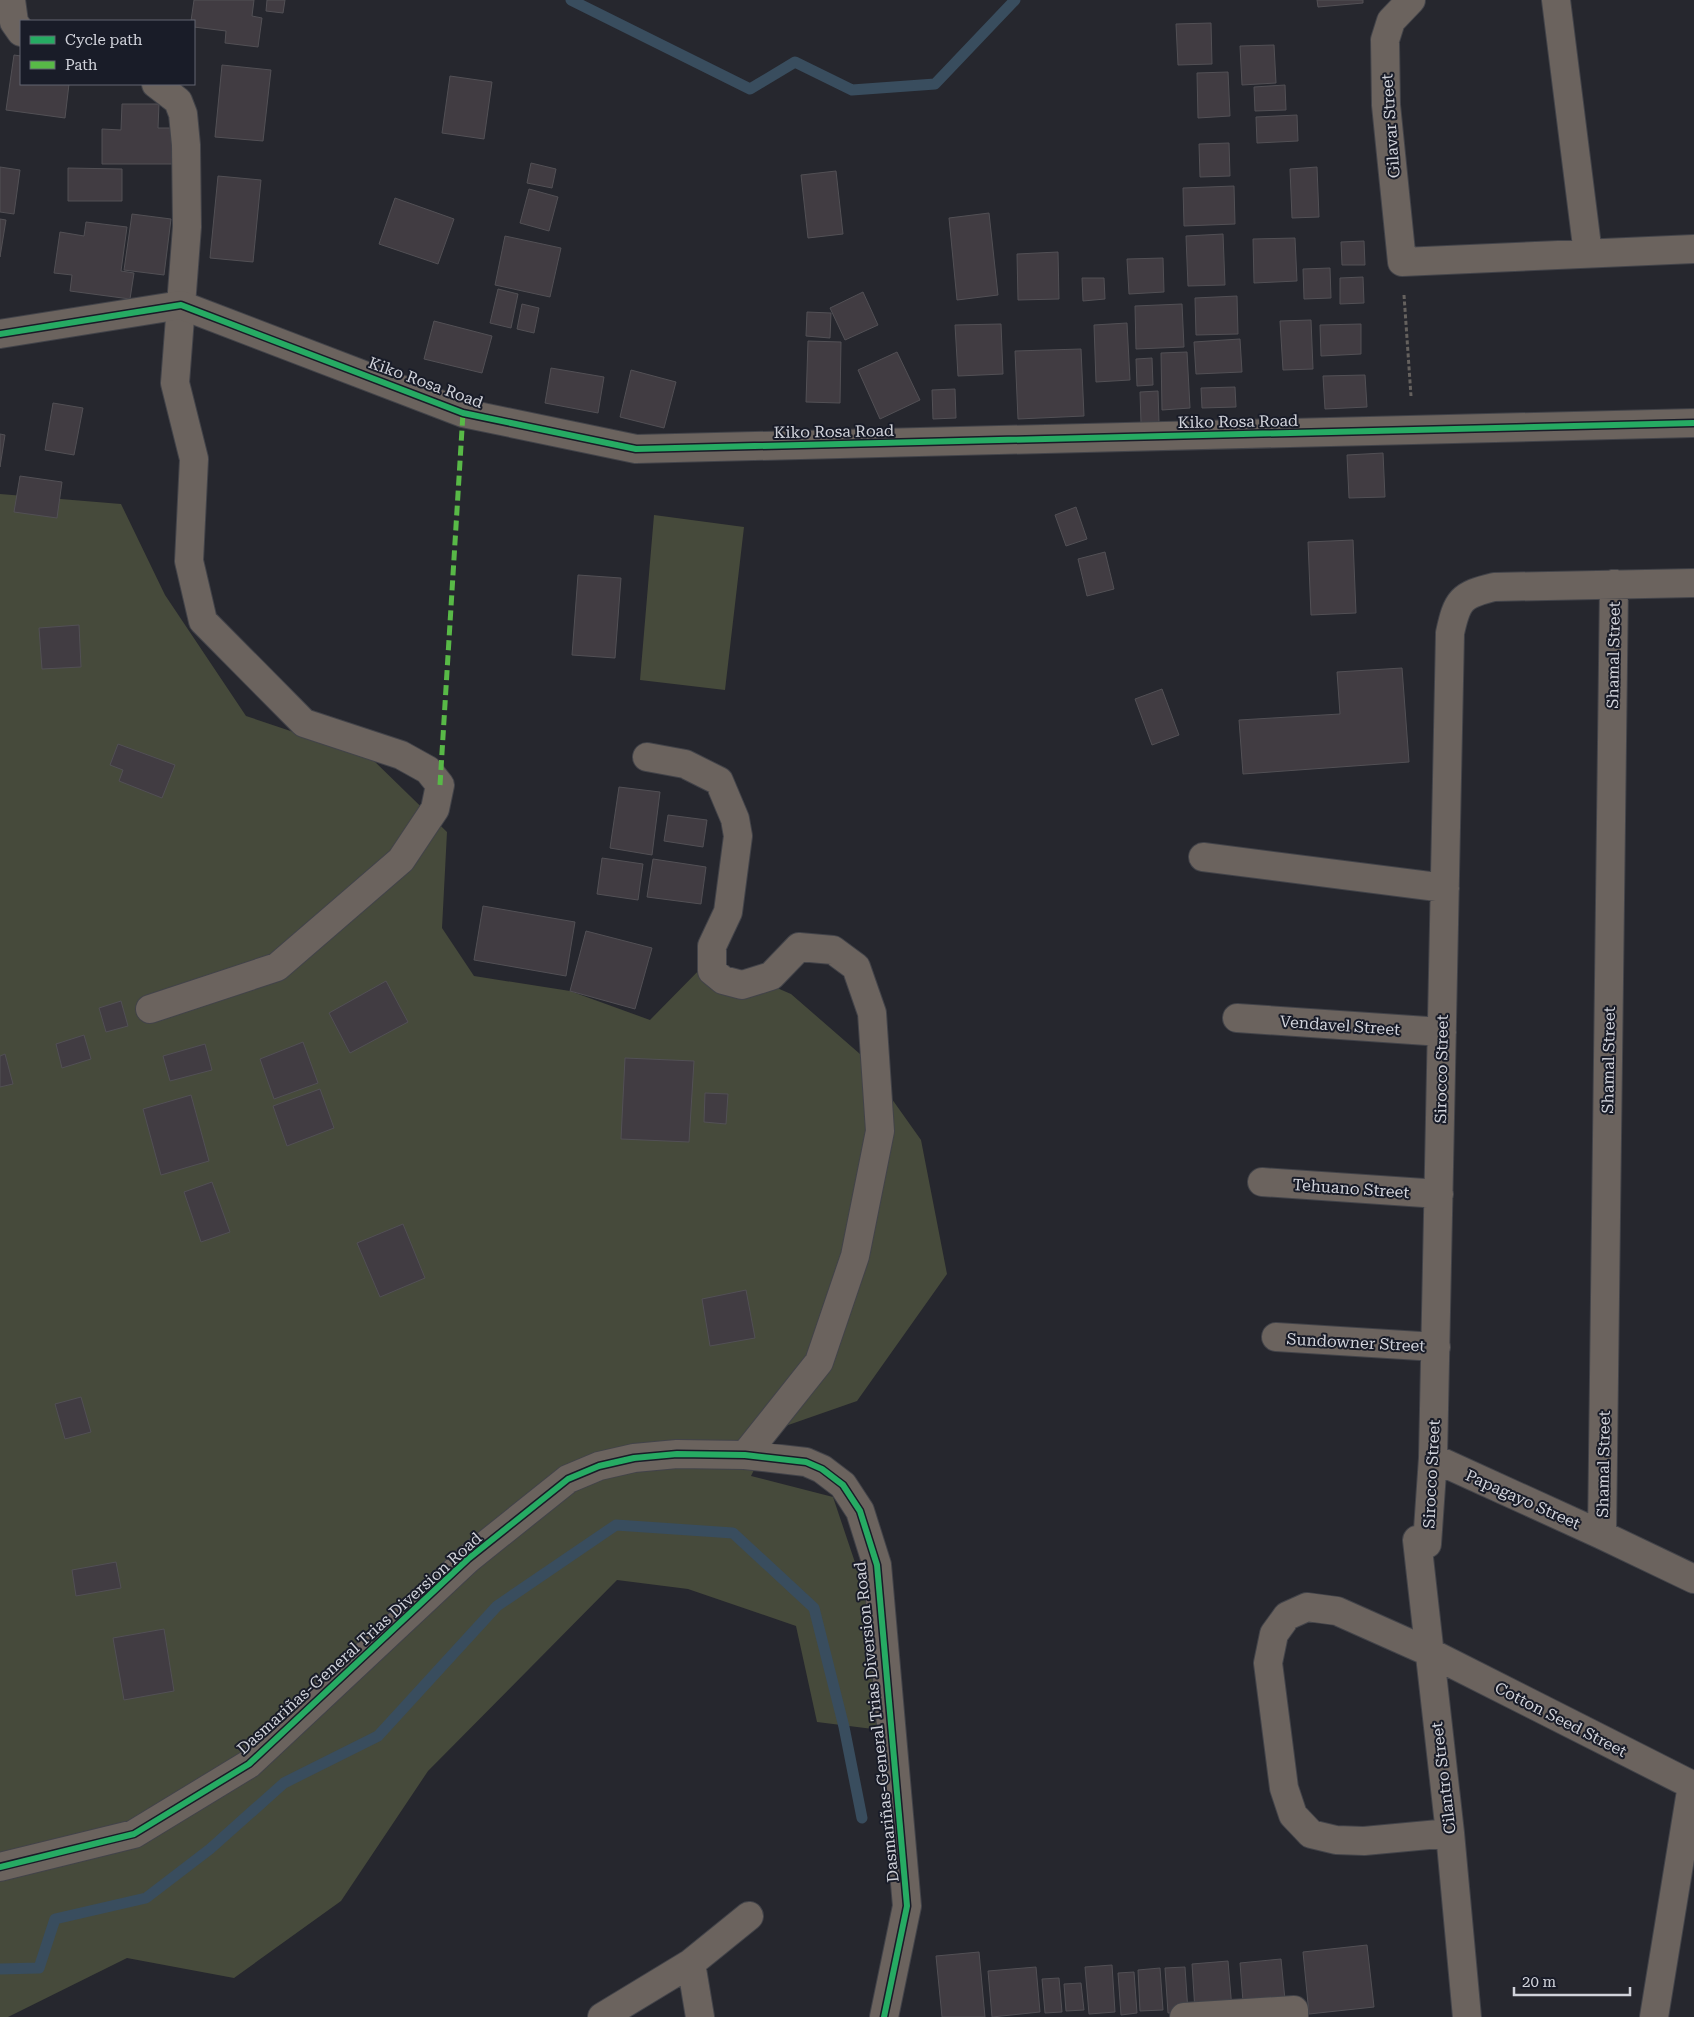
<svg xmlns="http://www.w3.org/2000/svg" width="1694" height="2017" font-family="'Roboto Serif',serif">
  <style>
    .green { fill: #464a3b }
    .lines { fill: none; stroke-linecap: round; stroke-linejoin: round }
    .stream { stroke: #394d5e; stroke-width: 11 }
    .building { fill: #413c42; stroke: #525055 }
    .minor-casing { stroke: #424349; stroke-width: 30 }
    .tertiary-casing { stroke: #424349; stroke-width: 30 }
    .path { stroke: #65615e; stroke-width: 3; stroke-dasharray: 4 2.5; stroke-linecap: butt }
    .minor { stroke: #6b635e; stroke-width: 28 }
    .tertiary { stroke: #6b635e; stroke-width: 28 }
    .quiet { stroke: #58b947; stroke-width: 5; stroke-dasharray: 10 5; stroke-linecap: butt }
    .cycleway-casing { stroke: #191c28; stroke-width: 9 }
    .cycleway { stroke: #26ab63; stroke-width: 6 }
    .labels { text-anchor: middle; stroke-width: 4; stroke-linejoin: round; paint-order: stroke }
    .street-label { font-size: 16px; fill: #d1d3db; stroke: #191c28 }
  </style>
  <rect width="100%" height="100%" fill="#26272e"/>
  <path class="green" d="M0,494L121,504L165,595L246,716L371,758L447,832L442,928L474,976L570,991L650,1020L710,959L791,994L860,1054L921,1140L947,1274L857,1401L774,1430L751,1476L833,1497L873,1616L889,1731L817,1722L796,1626L688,1589L617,1580L428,1771L341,1901L234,1978L127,1958L8,2017H0Z
    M654,515L744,527L725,690L640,680Z"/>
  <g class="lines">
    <path class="stream" d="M571,0L750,89L795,62L852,90L935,84L1015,0
      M0,1969L39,1968L55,1919L146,1898L210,1849L284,1783L378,1736L497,1606L616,1525L733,1533L814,1608L844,1727L862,1818"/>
  </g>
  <path class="building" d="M194,0H254L252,16L262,18L258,47L225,43L226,31L194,27V21H191Z
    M267,0H285L283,13L266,11Z
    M1317,0H1363V3L1318,7Z
    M1211,23L1212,64L1178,65L1176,24Z
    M1274,45L1276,83L1242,85L1240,46Z
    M14,55L21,56V84H69L65,118L6,110Z
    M222,65L271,70L263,141L215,137Z
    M1228,72L1230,116L1198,118L1197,73Z
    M450,76L492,82L484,139L442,133Z
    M1285,85L1286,110L1255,111L1254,87Z
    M122,104H159L158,128H176V164H102V129L121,130Z
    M1297,115L1298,141L1257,143L1256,117Z
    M1229,143L1230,176L1200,177L1199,144Z
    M531,163L556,169L552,188L527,183Z
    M0,167L20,170L14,214L0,212Z
    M1317,167L1319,217L1292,218L1290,169Z
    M68,168L122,169V201H68Z
    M836,171L843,234L808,238L801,175Z
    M218,176L261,180L253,262L210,258Z
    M1234,186L1235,224L1184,226L1183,188Z
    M529,189L558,197L549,231L520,223Z
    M395,198L454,219L438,264L379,244Z
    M989,213L998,295L957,300L949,218Z
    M132,214L171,219L164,275L124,270Z
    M0,219L6,220L0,257Z
    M86,222L127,227L121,271L134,273L130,299L70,291L72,275L54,273L60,232L84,236Z
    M1223,234L1225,285L1188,286L1186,236Z
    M505,236L561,248L550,297L495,285Z
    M1295,238L1297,281L1254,283L1253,239Z
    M1364,241L1365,265H1342L1341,242Z
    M1058,252L1059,299L1018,300L1017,254Z
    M1163,258L1164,292L1129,294L1127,259Z
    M1330,268L1331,298L1304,299L1303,269Z
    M1363,277L1364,303L1340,304V278Z
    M1082,278H1104L1105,299L1083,301Z
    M498,289L518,294L511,328L490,323Z
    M863,292L878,325L845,340L830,308Z
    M1237,296L1238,334L1196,335L1195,298Z
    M522,304L539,308L534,333L517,329Z
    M1182,304L1184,347L1136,349L1135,306Z
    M807,312L831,313L830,338L806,336Z
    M1311,320L1313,369L1283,370L1280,321Z
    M434,321L492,336L482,373L424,359Z
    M1127,323L1130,380L1096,382L1094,325Z
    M1001,324L1003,374L958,376L955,325Z
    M1361,324V354L1321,356L1320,325Z
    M1240,339L1242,372L1196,374L1194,342Z
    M808,341L841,342L840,403L806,402Z
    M1081,349L1084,416L1018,419L1015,351Z
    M897,352L920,400L880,419L858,370Z
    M1187,352L1190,408L1162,410L1161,353Z
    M1152,358L1153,385L1137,386L1136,359Z
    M551,368L604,377L598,413L545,403Z
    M631,370L676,382L664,428L620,417Z
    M1365,375L1367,407L1325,409L1323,376Z
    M1235,387L1236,407L1202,408L1201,388Z
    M955,389L956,418L933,419L932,390Z
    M1158,391L1159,423H1141L1140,392Z
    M53,403L83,408L74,455L45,450Z
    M0,434L5,435L0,467Z
    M1383,453L1385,497L1349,498L1347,455Z
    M20,476L62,482L57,518L14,512Z
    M1076,507L1087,539L1066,546L1055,515Z
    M1353,540L1356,613L1311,615L1308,542Z
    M1105,552L1114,589L1087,596L1078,559Z
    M578,575L621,578L615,658L572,655Z
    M79,625L81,667L42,669L39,628Z
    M1402,668L1409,762L1243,774L1239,720L1340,714L1337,672Z
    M1162,689L1179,735L1152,745L1135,699Z
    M118,744L175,765L162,798L119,781L123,770L110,765Z
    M619,787L660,792L652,855L610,848Z
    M668,815L707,820L703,847L664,841Z
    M602,858L643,864L638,900L597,894Z
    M653,859L706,867L701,904L647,897Z
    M483,906L575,922L566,976L474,960Z
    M586,931L652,948L635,1009L570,991Z
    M386,981L408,1022L350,1053L329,1013Z
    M121,1001L128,1026L106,1032L99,1008Z
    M84,1035L91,1059L62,1068L56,1044Z
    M303,1042L318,1083L274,1099L260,1059Z
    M205,1044L212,1070L170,1081L163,1056Z
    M5,1054L13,1084L0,1087V1056Z
    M625,1058L694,1061L689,1142L621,1139Z
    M320,1089L334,1128L287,1146L273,1106Z
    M705,1093L728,1094L726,1124L704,1122Z
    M191,1095L209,1161L161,1175L143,1109Z
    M212,1182L230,1232L201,1242L184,1192Z
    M403,1224L425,1278L380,1297L357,1243Z
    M746,1290L755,1338L710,1346L702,1299Z
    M81,1397L91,1432L65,1439L55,1404Z
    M116,1562L121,1588L76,1596L72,1570Z
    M164,1629L174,1691L124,1700L113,1638Z
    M1367,1945L1374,2007L1309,2014L1303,1952Z
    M979,1952L985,2017H942L936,1956Z
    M1281,1959L1285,2000L1243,2002L1240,1963Z
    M1228,1961L1232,2009L1195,2011L1192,1964Z
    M1112,1965L1115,2012L1089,2014L1085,1967Z
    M1036,1967L1040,2012L992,2017L988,1971Z
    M1185,1967L1188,2012L1168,2013L1165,1968Z
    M1160,1968L1163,2010L1140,2011L1138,1970Z
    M1134,1972L1137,2013L1121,2015L1118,1973Z
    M1059,1978L1062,2012L1045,2013L1042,1979Z
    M1081,1983L1084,2010L1066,2011L1064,1984Z"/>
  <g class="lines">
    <defs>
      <path id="minor" d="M11,0L14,22L21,32
        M1411,0L1391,21L1385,40L1386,105L1402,262L1694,249
        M1556,0L1588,254
        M647,757L685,764L719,781L735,819L738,836L728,912L712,946V971L723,980L742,985L771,976L799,947L833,950L856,967L872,1013L880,1131L855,1256L819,1362L745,1455
        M1203,857L1445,888
        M150,1009L277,967L401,860L435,809L440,785L428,770L401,755L304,723L203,621L189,561L194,459L175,383L187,227L186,145L183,114L178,101L156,84
        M1237,1018L1442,1032
        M1262,1182L1439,1194
        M1276,1337L1436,1347
        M1433,1458L1602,1535L1694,1579
        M1602,1535L1614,584
        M1417,1540L1450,1833L1467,2017
        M1427,1544L1433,1458L1450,633C1457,600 1461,595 1494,587L1694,583
        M1450,1833L1364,1841L1336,1840L1311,1834L1293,1815L1284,1788L1268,1663L1274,1634L1287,1616L1307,1607L1337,1611L1429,1652L1694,1786
        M0,1867L134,1834L249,1764L468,1559L568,1479L599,1466L634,1458L677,1454L745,1455L806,1462L822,1469L843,1485L860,1511L877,1565L907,1906L884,2017
        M691,1963L700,2017
        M602,2017L691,1963L749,1916
        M1184,2017L1294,2010V2017
        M1654,2017L1692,1785"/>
      <path id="tertiary" d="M0,334L181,305L463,413L636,449L1694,423"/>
    </defs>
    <use href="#minor" class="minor-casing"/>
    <use href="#tertiary" class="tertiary-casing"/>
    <path class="path" d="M1404,295L1411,396"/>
    <use href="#minor" class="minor"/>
    <use href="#tertiary" class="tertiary"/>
    <path class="quiet" d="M440,785L463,413"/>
    <defs>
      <path id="cycleway" d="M0,334L181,305L463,413L636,449L1694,423
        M0,1867L134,1834L249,1764L468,1559L568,1479L599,1466L634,1458L677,1454L745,1455L806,1462L822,1469L843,1485L860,1511L877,1565L907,1906L884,2017"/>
    </defs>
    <use href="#cycleway" class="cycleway-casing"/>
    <use href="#cycleway" class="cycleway"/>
  </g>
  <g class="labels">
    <g class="street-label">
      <text transform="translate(1390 126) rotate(-94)" y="6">Gilavar Street</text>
      <text transform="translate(426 382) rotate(20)" y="6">Kiko Rosa Road</text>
      <text transform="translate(1238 421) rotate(-1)" y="6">Kiko Rosa Road</text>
      <text transform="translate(834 431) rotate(-1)" y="6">Kiko Rosa Road</text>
      <text transform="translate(1613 655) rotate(-89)" y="6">Shamal Street</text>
      <text transform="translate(1340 1025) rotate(4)" y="6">Vendavel Street</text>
      <text transform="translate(1608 1060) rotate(-89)" y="6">Shamal Street</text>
      <text transform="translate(1441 1069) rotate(-89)" y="6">Sirocco Street</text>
      <text transform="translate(1351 1188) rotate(4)" y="6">Tehuano Street</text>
      <text transform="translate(1356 1342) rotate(3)" y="6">Sundowner Street</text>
      <text transform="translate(1603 1464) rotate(-89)" y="6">Shamal Street</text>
      <text transform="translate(1431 1474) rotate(-87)" y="6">Sirocco Street</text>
      <text transform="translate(1523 1499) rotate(24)" y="6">Papagayo Street</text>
      <text transform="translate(359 1643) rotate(-42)" y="6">Dasmariñas-General Trias Diversion Road</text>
      <text transform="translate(1561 1719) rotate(27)" y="6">Cotton Seed Street</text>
      <text transform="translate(876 1722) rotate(-96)" y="6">Dasmariñas-General Trias Diversion Road</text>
      <text transform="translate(1443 1778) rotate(-97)" y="6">Cilantro Street</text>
    </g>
  </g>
  <rect x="20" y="20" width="175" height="65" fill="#191c28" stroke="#636570"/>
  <rect x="30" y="36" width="25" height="8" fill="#26ab63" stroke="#636570"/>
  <text x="65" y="45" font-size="15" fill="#d1d3db">Cycle path</text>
  <rect x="30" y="61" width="25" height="8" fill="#58b947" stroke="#636570"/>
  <text x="65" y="70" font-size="15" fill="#d1d3db">Path</text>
  <path d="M1514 1987v8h116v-8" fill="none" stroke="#d1d3db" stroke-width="2.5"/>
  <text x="1522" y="1987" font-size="15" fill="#d1d3db" stroke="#191c28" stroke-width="4" paint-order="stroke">20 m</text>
</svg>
